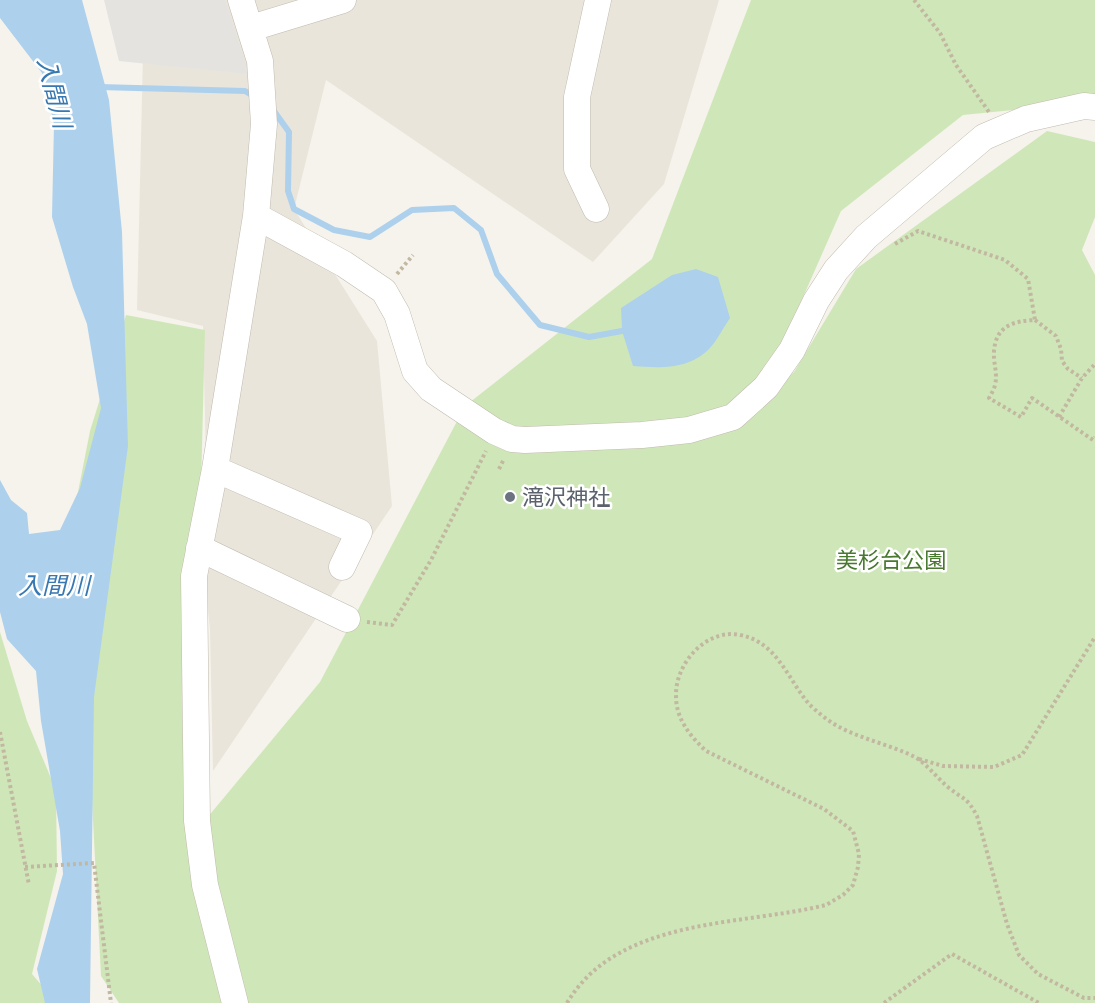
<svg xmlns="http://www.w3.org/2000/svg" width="1095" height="1003" font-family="'Exo 2','Noto Sans JP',sans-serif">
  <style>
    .residential { fill: #e9e5db }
    .green { fill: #cfe7b8 }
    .parking { fill: #e5e3e0 }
    .water { fill: #add0ed }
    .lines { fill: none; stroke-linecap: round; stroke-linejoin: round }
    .stream { stroke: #add0ed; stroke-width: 6 }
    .minor-casing { stroke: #c1bbaf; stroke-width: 27 }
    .path { stroke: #c2b8a1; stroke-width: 4; stroke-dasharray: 3 3; stroke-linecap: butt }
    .minor { stroke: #fff; stroke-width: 26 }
    .worship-dot { fill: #6b7280; stroke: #fff; stroke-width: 2 }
    .labels { text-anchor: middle; stroke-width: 5; stroke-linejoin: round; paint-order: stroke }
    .worship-label { font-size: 22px; fill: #5b616d; stroke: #fff; text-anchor: start }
    .park-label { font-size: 22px; fill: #48792f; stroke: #fff }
    .water-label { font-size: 24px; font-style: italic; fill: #3878b1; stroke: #fff }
  </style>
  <rect width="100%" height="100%" fill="#f5f3ec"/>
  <path class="residential" d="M114,0H719L664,184L593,262L326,80L294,209L377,341L392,506L213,771L210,629L206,593L208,559L203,326L137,310L143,54Z"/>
  <path class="green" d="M751,0H1095V102L963,115L841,211L755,406L794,372L856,269L1047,131L1095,142V217L1082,250L1095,275V1003H119L101,976L87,703L70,533L90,431L126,315L205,330L192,836L320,682L465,406L652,259Z
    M0,632L27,721L56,790L57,871L32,974L57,1003H0Z"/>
  <path class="parking" d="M104,0H225L249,74L119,61Z"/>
  <path class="water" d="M0,0H82L109,100L122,232L128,446L94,697L90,1003H45L37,969L63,874L60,831L41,721L36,671L7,639L0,612V480L11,500L27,513L29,534L60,530L80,488L101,408L87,324L73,287L52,217L54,124L42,73L0,18Z
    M696,269L718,277L730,318C723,328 717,341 709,349C688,370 660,368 633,366L622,331L621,308L672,275Z"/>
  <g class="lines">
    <path class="stream" d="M99,87L245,91L255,97
      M271,107L289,132L288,191L294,209L334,230L370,237L412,210L454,208L481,230L497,274L540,325L589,337L622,331"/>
    <defs>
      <path id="minor" d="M251,28L343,0
        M596,209L577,169V97L598,0
        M256,216L344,264L384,291L397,314L415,371L431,389L494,431L512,439L525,440L642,435L689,430L733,417L766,387L792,350L816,301L836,270L866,237L984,137L1026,119L1084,106L1095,107
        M215,469L359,532L342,567
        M199,548L347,619
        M235,1003L205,885L197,821L194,576L215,469L256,216L264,124L260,61L241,0"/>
    </defs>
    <use href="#minor" class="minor-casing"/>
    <path class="path" d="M914,0L940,33L956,65L989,112
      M895,244L918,231L1005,260L1028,279L1035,320C1013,321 996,326 994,351C993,363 998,373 995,385C994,390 991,394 989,398L1021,417L1032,398L1093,440L1095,437
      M397,274L413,255
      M1035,320L1056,336L1061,349L1062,361L1068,369L1082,378
      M1059,417L1082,378L1095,364
      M499,469L504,459
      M367,622L392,625L431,560L486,451
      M0,732L29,885
      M919,759L943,766L994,767L1022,755L1095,637
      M25,867L94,863L111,1003
      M567,1003C618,917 741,926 826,905L843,895L853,885L858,867L859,854L853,831L824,809L706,751C690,736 676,719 676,696C675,664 706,628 740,635C777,642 787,678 809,704C816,711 826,719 834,724C859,739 889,744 915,757C928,765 937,778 949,788C964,800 967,797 977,816L1007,924L1019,955L1038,974L1084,998H1095
      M884,1003L952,954L1039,1003"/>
    <use href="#minor" class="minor"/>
  </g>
  <circle class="worship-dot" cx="510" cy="497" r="6"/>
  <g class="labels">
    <g class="worship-label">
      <text x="522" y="505">滝沢神社</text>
    </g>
    <g class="park-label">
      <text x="891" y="568">美杉台公園</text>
    </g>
    <g class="water-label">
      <text transform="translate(54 93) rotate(76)" y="8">入間川</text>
      <text x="54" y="594">入間川</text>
    </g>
  </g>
</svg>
